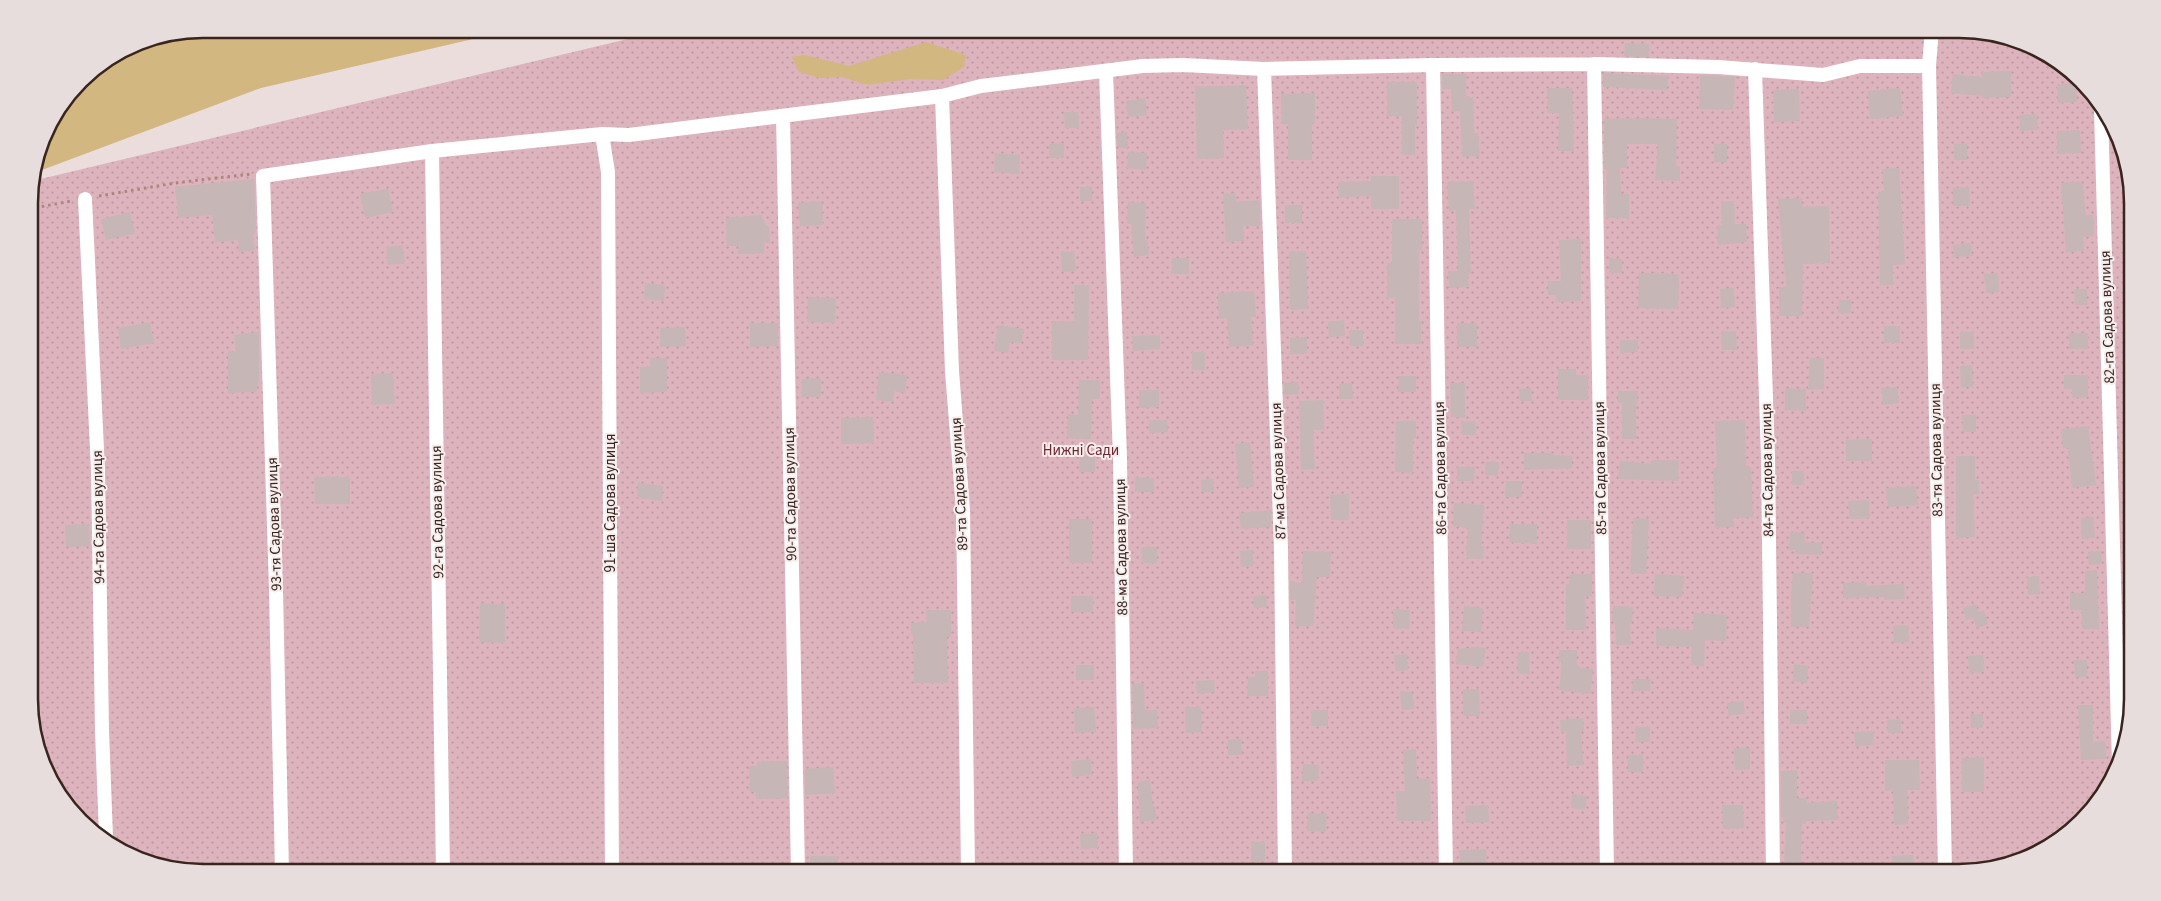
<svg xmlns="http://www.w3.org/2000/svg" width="2161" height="901" font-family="'Source Sans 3',sans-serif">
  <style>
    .garden { fill: url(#garden-dots) }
    .water { fill: #d3b780 }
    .building { fill: #c7b6b6 }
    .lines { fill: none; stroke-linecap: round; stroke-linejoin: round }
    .path { stroke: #af857b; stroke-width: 3; stroke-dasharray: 2.5 4; stroke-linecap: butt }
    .minor { stroke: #fff; stroke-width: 14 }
    .labels { text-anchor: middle; stroke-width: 4; stroke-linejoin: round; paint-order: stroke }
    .street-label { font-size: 15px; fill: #39241e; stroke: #f6eded }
    .park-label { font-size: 15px; fill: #72262e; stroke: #f6eded }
    .rim { fill: none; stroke: #39241e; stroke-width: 2.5 }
  </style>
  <defs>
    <pattern id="garden-dots" width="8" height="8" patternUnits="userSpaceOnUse" patternTransform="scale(1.25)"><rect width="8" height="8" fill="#ddb3bd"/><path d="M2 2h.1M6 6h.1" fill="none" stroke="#be9aa2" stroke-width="1.8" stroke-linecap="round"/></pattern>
  </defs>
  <rect width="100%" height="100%" fill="#eadddc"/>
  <path class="garden" d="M670,29H1958L2025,42L2096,97L2131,180L2132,699L2119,765L2064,836L2014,863L1969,872H203L136,859L65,804L30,721L29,191L32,181Z"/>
  <path class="water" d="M203,29H516L261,88L34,173L47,126L88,72L136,42Z
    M926,42L966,55L964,67L943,80L909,79L867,85L842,77L820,78L799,72L792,57L804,55L849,66Z"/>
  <path class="building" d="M1625,43L1649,44V57L1624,56Z
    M2011,71V97L1982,98V96L1951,93L1953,74L1982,77V72Z
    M1603,73L1668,76L1667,90L1603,87Z
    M1442,74H1466V97H1473L1474,133H1478L1480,156L1462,157L1460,111H1452L1451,89H1442Z
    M1700,75L1735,77L1733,110L1699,109Z
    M1387,82H1417V125H1415V155H1402V116H1387Z
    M2076,83L2077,102L2058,103L2057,84Z
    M1246,85L1248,129L1223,130L1224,158L1197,159L1195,87Z
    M1547,88H1572L1574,151H1558L1559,113H1548Z
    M1900,88L1903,116L1870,119L1868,91Z
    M1799,89L1800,121L1774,122L1773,90Z
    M1315,93V123H1312V160H1288V124H1282L1281,94Z
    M1145,98L1147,115L1128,117L1126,101Z
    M1064,112H1078L1079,128H1065Z
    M2037,114L2038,130L2020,131L2019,115Z
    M1639,118L1677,119L1676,166H1680V181L1655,180L1658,144H1627V168H1620L1621,194H1629V218H1606L1607,169H1604V119Z
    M2080,130L2081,153L2057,154V131Z
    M1127,132L1128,148H1118L1117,133Z
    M1064,143V158H1049V144Z
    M1967,143V160H1954V144Z
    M1714,144H1727V162H1714Z
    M1128,152L1147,153L1146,170L1127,168Z
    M995,153L1020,155L1019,174L994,172Z
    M1899,168L1905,264L1893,265V285H1880L1878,192H1884L1882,169Z
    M1371,176H1399V209H1371V196L1339,198L1338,182L1371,181Z
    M254,179L256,231L253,233L255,250L239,252L238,240L215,242L212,215L178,218L175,187Z
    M1473,181L1475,209H1469L1471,274H1468L1469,287L1449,288L1448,271H1458L1456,210L1449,211L1447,182Z
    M2082,181L2086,215H2093L2094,236L2083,237L2084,251L2066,252L2061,183Z
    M1080,187H1092V201H1080Z
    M1969,187L1970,206H1953V188Z
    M388,189L393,212L365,218L360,194Z
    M1235,193L1236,202L1260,200V226H1243L1244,241L1226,242L1223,194Z
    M1802,198V207L1829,206L1830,263L1803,264L1802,316H1779V287H1786L1778,199Z
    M822,201L823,225L800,226L798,203Z
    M1734,201L1735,224H1746L1747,242L1718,245L1717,226L1722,225L1721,202Z
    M1128,202L1146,203L1145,240L1147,239L1149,255L1134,257L1131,224L1127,223Z
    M1285,205H1302V223H1285Z
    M130,212L135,233L106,240L101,219Z
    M761,215L766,225L769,227L770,243H764V253L738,254V246H727L726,218Z
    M1392,219H1422V250H1419V321H1421V344H1395V298H1387V263H1392Z
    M1581,239V301L1556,302V295H1548V281H1561L1559,240Z
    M1971,243L1972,256L1954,257L1953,245Z
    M402,245L405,263L388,265L386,247Z
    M1306,251L1308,309L1290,310L1289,252Z
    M1061,252H1074L1076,271L1062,272Z
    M1172,258H1189V274H1172Z
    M1609,258L1622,259V273H1609Z
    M1639,273L1679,274L1678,309L1638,308Z
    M1998,273L1999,292L1986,293L1984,274Z
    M645,283L665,285L664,301L644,299Z
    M1074,285H1089L1088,360H1052V321L1074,322Z
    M1734,288L1735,307L1721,308L1720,289Z
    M2074,289H2087V305H2075Z
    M1254,291L1256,317H1251L1253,345L1229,347L1227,318L1219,319L1218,293Z
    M808,297L836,298L835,323L807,322Z
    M1839,300H1851V313H1838Z
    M1344,320L1345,336L1329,337L1328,322Z
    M150,322L154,343L121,349L118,328Z
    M750,323H778V346L750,347Z
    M1457,323H1477V347H1457Z
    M998,325L1024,329L1021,343L1010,342L1008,353L994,351Z
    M1884,326H1900V343H1884Z
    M685,327L686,346L660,347V328Z
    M1349,330H1363V346H1350Z
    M1736,331L1737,350H1722L1721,332Z
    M259,332V381L256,392L228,393V351L236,352L234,335Z
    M1960,332H1974V349H1960Z
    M2069,333H2088V349H2069Z
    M1160,335V349L1133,351L1132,336Z
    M1307,337V353L1290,354V338Z
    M1620,340H1638V352L1620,353Z
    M1192,352H1205V370H1192Z
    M650,358H667V392L640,393V367H650Z
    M1810,358H1824V389L1808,390Z
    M1972,365L1973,387H1961L1960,366Z
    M1558,369H1576V375H1588V400H1558Z
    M879,372L907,375L905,393L894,391L893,402L876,400Z
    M393,373L395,404L372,405L371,374Z
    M2064,375H2088V397L2072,398V389H2064Z
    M1399,376H1416V392H1398Z
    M821,378V397H802V379Z
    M1079,380H1100V399H1092L1091,439L1067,438L1068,414L1078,415Z
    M1298,382L1299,394L1284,395V383Z
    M1352,383L1353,399H1339V384Z
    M1450,383H1465V418L1451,417Z
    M1897,387L1899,403L1883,405L1881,388Z
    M1531,388L1532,401H1520L1519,389Z
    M1785,388L1806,389V411L1785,410Z
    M1139,390H1159V407L1139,408Z
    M1618,391H1638L1637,404H1636V439H1622V403H1618Z
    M1323,400L1324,430H1313L1315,469L1301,470L1299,401Z
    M1962,415H1976V432H1963Z
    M873,417L874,443L841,444V418Z
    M1149,420H1167L1168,432L1149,433Z
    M1745,420L1746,467H1751L1753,517L1733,518L1734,527L1715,528L1713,468H1717L1715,421Z
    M1396,421H1416V438H1413V473L1395,472Z
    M1475,421L1476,435H1462L1461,422Z
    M2088,426L2096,485L2072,488L2068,448H2063L2061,429Z
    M1872,439V461H1846V440Z
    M1250,442L1254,487L1239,488L1235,444Z
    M1524,453H1554V455L1572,456V468L1524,470Z
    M1080,456L1095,457V472H1079Z
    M1956,456H1975V480H1979V494H1973L1975,537L1956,538Z
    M1652,460H1679L1678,481L1618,479L1620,461L1652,464Z
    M1486,462H1499L1498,476L1485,475Z
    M1457,467H1475L1474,481H1457Z
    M1792,471H1804V485H1792Z
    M314,477H350V504H315Z
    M1135,477L1154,478V492H1135Z
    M1213,479L1214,492H1202L1201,480Z
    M1506,481H1522V497H1505Z
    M638,483L663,486L662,501L637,498Z
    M1916,486L1918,505L1888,507L1886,488Z
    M1349,494V520H1331L1330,495Z
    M1869,500L1870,518L1850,519L1848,501Z
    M1454,503L1484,505L1481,546H1484L1483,559L1466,558L1468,528L1453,526Z
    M1271,510V527L1241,529L1239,513Z
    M2093,517L2095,538L2082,539L2081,518Z
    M1633,518L1649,519L1646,574L1630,573Z
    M1069,519H1092V563H1069Z
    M1567,520H1591V549H1567Z
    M89,524L90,546L66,547L65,525Z
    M1510,524H1537V544L1509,542Z
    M1790,532L1805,533L1804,542L1822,543L1821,555L1795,554V550H1789Z
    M1141,547H1157V563H1142Z
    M1253,550V566L1241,567L1240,551Z
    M1303,551L1331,552L1330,577H1317L1313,626H1295L1296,600H1290V582L1302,583Z
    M2101,551L2102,564L2089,565L2088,552Z
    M2097,570L2099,629H2082V610H2070V593H2085V571Z
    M1793,573H1813L1809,627H1791V595Z
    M1569,574H1592V596H1585L1586,630H1566V584H1569Z
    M1655,574L1684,576L1682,597L1654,596Z
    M2039,576L2040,594L2028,595L2027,577Z
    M1866,582L1867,586L1904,584L1905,599L1884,600V597L1843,598V583Z
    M1266,595L1267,607L1254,608L1253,596Z
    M1071,596H1093V612H1071Z
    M480,603L505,604V643L479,642Z
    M1976,604L1978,612L1984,610L1988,624L1977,628L1973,618L1966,620L1963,608Z
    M1464,606L1483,608L1481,632L1462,631Z
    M1613,606L1633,607L1632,622H1630L1631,645H1616L1615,621H1612Z
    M1393,609L1410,610L1409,629L1393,628Z
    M926,610H951V637H947L948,683H914L913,635H911V623L927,622Z
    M1694,613L1727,615L1726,641L1705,640L1704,666L1691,665L1692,647L1656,646V628L1693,630Z
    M1908,625L1909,642L1894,643L1893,626Z
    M1477,647L1486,648L1483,667L1456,664L1458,649Z
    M1559,650H1577V667L1593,669L1590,694L1559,690L1562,662H1559Z
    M1517,652H1529L1530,674L1518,673Z
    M1407,654L1408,670L1396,671L1394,655Z
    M1983,655L1984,672L1969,673L1968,656Z
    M2074,660H2087V677H2075Z
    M1794,664L1808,666L1807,683L1793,681Z
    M1076,665H1094V680H1076Z
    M1255,671H1268V696H1247L1248,677H1255Z
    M1633,679H1651L1650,691H1632Z
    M1214,680L1215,692L1197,694L1196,681Z
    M1144,683L1145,710H1157L1158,728L1133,729L1132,684Z
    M1463,689H1479L1480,716H1463Z
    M1412,691L1414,709L1402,710L1400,692Z
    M1743,701L1745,713L1729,716L1727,703Z
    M2078,705H2093V742L2105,741L2106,759L2081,760Z
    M1094,707L1096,732L1075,733L1074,708Z
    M1185,707H1201L1202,732L1186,733Z
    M1312,710H1328V726H1311Z
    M1790,710H1807V724H1790Z
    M1970,714H1983V728H1971Z
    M1583,718L1584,730L1581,731L1583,765L1567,766L1566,732L1561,733L1560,720Z
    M1901,719V733H1888L1887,720Z
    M1635,727H1650V742H1636Z
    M1873,731L1874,745L1855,746L1854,732Z
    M1241,739L1242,755H1228V740Z
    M1734,748H1750V769L1735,770Z
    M1416,749L1417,779L1430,778L1431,821H1397L1396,791H1405L1403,750Z
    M1628,755H1643V772H1628Z
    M1984,757V792H1962V758Z
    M1091,759L1092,775L1072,777L1071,761Z
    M1885,760H1919L1920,790H1907L1908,824L1894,825L1893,790L1885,791Z
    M787,761L788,798L756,799V792H750L749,766H757V762Z
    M1303,764L1319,765L1318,781H1302Z
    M833,767L835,793L805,795V769Z
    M1797,770V798H1807V803L1837,801L1838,820L1806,821V824H1802L1801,864H1784L1786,823H1783V817H1781V771Z
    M1150,780L1153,807L1155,806L1157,820L1140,822L1138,782Z
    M1572,794L1587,796L1585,810L1571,808Z
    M1488,805L1489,822L1466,823L1465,806Z
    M1722,805H1743L1744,828L1723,829Z
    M1308,813L1327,814L1326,832L1307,831Z
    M1097,833L1098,848L1081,849L1080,834Z
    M1251,842H1265V861L1251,862Z
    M1486,849L1487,870L1460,871L1459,850Z
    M1913,855L1914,871L1893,872L1892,856Z
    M810,856H838V872H810Z"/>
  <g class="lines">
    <path class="path" d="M99,196L175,183L251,174
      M29,209L71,201"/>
    <path class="minor" d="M1932,29L1929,66L1945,872
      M1594,64L1607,872
      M1433,65L1446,872
      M1264,69L1281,549L1285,872
      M1755,69L1768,458L1773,872
      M1106,71L1120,458L1126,872
      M942,96L952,371L963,510L968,872
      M2101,109L2119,765
      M783,116L798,872
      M602,134L608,172L612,872
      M432,151L443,872
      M85,199L98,470L102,731L106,836
      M282,872L276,590L263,176L432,151L602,134L629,135L942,96L981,86L1143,66L1183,65L1264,69L1433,65L1594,64L1718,67L1823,75L1860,66H1929"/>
  </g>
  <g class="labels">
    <g class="street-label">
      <text transform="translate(2107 317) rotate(-92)" y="5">82-га Садова вулиця</text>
      <text transform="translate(1936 450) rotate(-91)" y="5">83-тя Садова вулиця</text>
      <text transform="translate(1440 468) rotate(-91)" y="5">86-та Садова вулиця</text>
      <text transform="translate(1600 468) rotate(-91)" y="5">85-та Садова вулиця</text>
      <text transform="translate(1767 470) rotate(-91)" y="5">84-та Садова вулиця</text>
      <text transform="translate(1278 471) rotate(-92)" y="5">87-ма Садова вулиця</text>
      <text transform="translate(959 484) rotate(-93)" y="5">89-та Садова вулиця</text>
      <text transform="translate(790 494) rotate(-91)" y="5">90-та Садова вулиця</text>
      <text transform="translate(610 503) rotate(-90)" y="5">91-ша Садова вулиця</text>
      <text transform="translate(437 512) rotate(-91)" y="5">92-га Садова вулиця</text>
      <text transform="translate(98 517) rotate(-91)" y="5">94-та Садова вулиця</text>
      <text transform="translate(274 524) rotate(-92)" y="5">93-тя Садова вулиця</text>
      <text transform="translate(1121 547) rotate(-91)" y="5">88-ма Садова вулиця</text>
    </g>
    <g class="park-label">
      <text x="1081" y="455">Нижні Сади</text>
    </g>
  </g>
  <path d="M0 0H2161V901H0ZM203 38H1959A165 165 0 0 1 2124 203V699A165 165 0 0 1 1959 864H203A165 165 0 0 1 38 699V203A165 165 0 0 1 203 38Z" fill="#e7dddc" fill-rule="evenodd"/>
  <path class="rim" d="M203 38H1959A165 165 0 0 1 2124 203V699A165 165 0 0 1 1959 864H203A165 165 0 0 1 38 699V203A165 165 0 0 1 203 38Z"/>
</svg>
